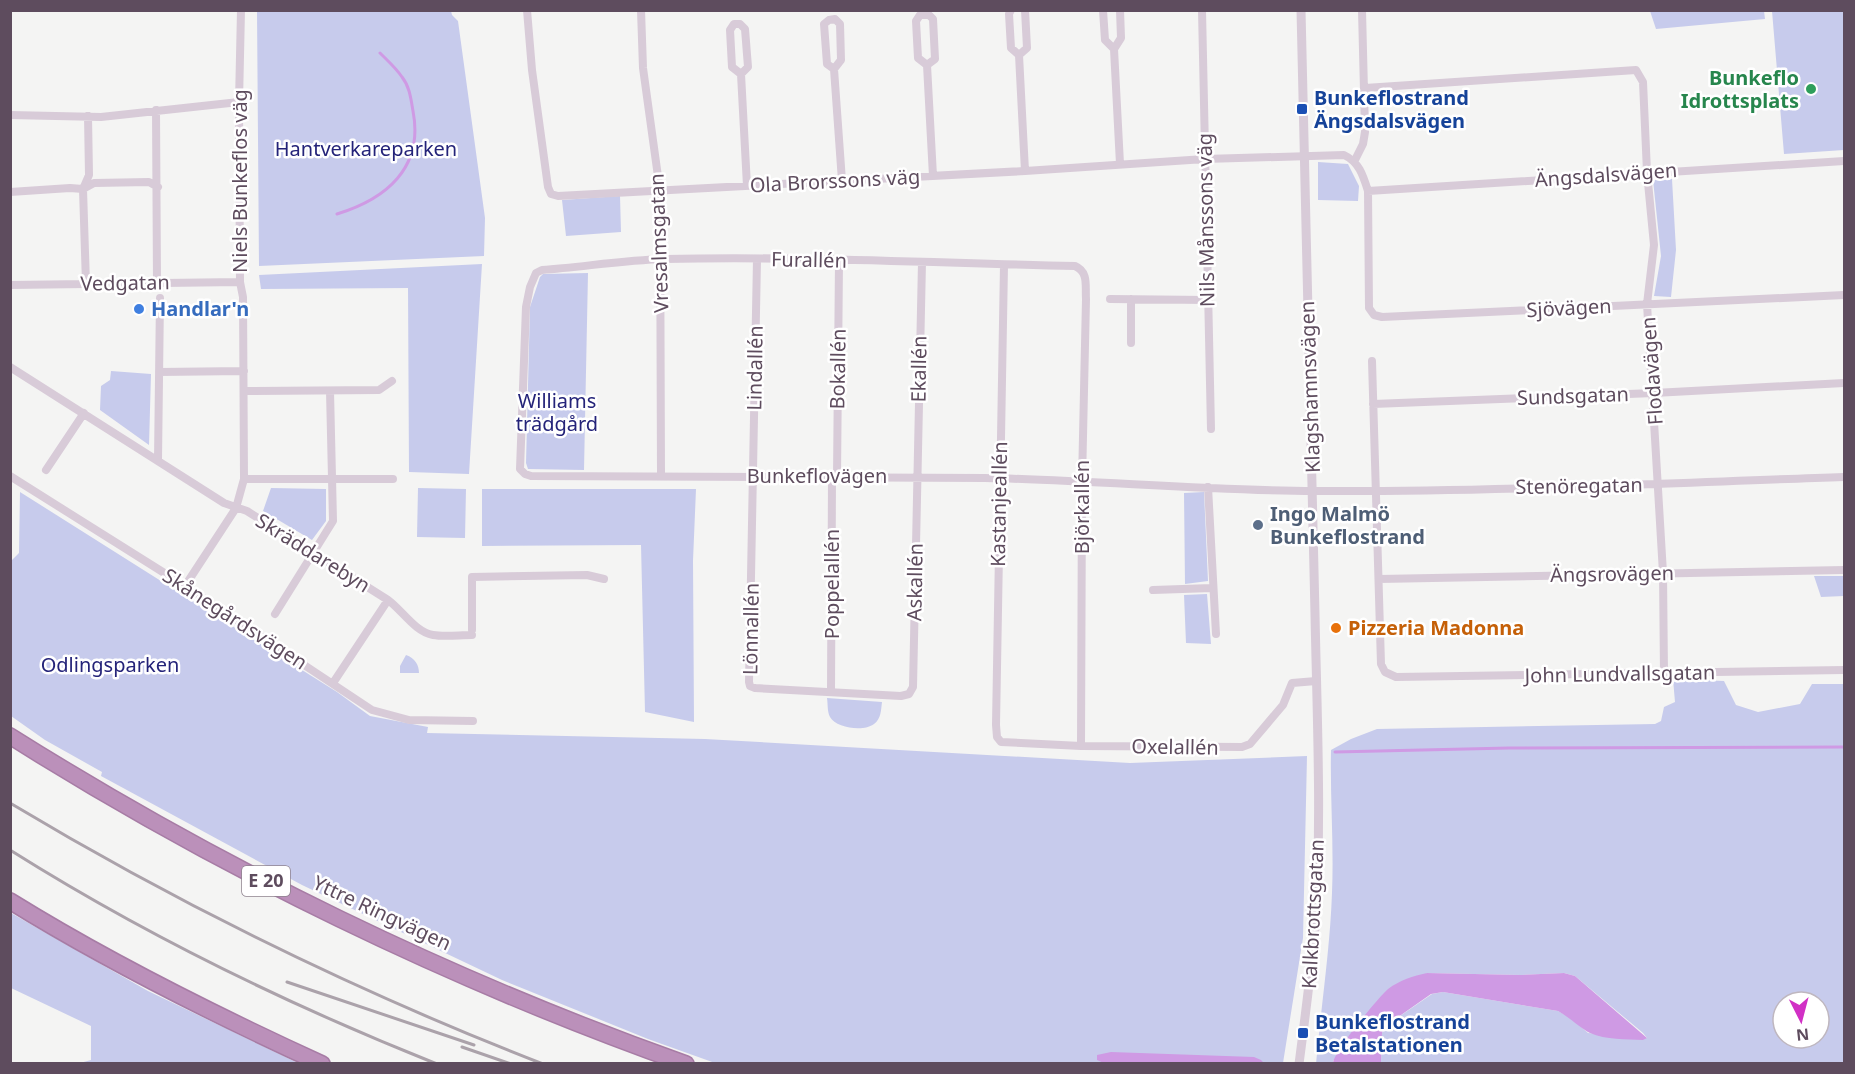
<svg xmlns="http://www.w3.org/2000/svg" width="1855" height="1074" font-family="'Noto Sans',sans-serif">
  <style>
    .green { fill: #c7cbec; fill-rule: evenodd }
    .water { fill: #cf9ae4 }
    .lines { fill: none; stroke-linecap: round; stroke-linejoin: round }
    .stream { stroke: #cf9ae4; stroke-width: 3 }
    .motorway-casing { stroke: #a77ca5; stroke-width: 18 }
    .minor { stroke: #d8cbd8; stroke-width: 8 }
    .tertiary { stroke: #d8cbd8; stroke-width: 9 }
    .motorway { stroke: #bb90ba; stroke-width: 15 }
    .rail { stroke: #aba2aa; stroke-width: 3 }
    .leisure-dot { fill: #2e9e5b; stroke: #fff; stroke-width: 2 }
    .transit-dot { fill: #1a4fb4; stroke: #fff; stroke-width: 2 }
    .shop-dot { fill: #3f7fe0; stroke: #fff; stroke-width: 2 }
    .service-dot { fill: #5c6f8a; stroke: #fff; stroke-width: 2 }
    .food-dot { fill: #e8710a; stroke: #fff; stroke-width: 2 }
    .labels { text-anchor: middle; stroke-width: 5; stroke-linejoin: round; paint-order: stroke }
    .shield { fill: #fff; stroke: #8e828e; stroke-width: 1.5 }
    .shield-label { font-size: 18px; font-weight: bold; fill: #5e4c5e }
    .leisure-label { font-size: 20px; font-weight: bold; fill: #27864d; stroke: #fff; text-anchor: end }
    .transit-label { font-size: 20px; font-weight: bold; fill: #164399; stroke: #fff; text-anchor: start }
    .park-label { font-size: 20px; fill: #242379; stroke: #fff }
    .street-label { font-size: 20px; fill: #5e4c5e; stroke: #fff }
    .shop-label { font-size: 20px; font-weight: bold; fill: #366cbe; stroke: #fff; text-anchor: start }
    .service-label { font-size: 20px; font-weight: bold; fill: #4e5e75; stroke: #fff; text-anchor: start }
    .food-label { font-size: 20px; font-weight: bold; fill: #c56008; stroke: #fff; text-anchor: start }
  </style>
  <rect width="100%" height="100%" fill="#f4f4f3"/>
  <path class="green" d="M257,11H451L452,15L458,21L485,218L484,256L259,266Z
    M1650,11H1764L1765,19L1656,29Z
    M1772,11H1844V150L1784,154Z
    M1318,162L1348,164L1359,186L1358,201L1318,200Z
    M1672,179L1676,250L1671,297L1654,296L1661,256L1653,180Z
    M620,196L621,232L566,236L562,200Z
    M482,264L469,474L409,472L408,288L261,289L259,275Z
    M588,273L584,470L528,469L526,463L530,307L540,277L543,274Z
    M111,371L151,374L149,445L100,410L101,386L110,380Z
    M271,488L326,489V521L312,540L263,511Z
    M418,488L466,489L465,538L417,537Z
    M482,489H696L693,561L694,722L645,712L641,545L482,546Z
    M20,492L337,692L370,716L428,727L427,733L705,739L1130,763L1307,756L1303,938L1283,1063H715L648,1039L502,980L302,885L101,776L102,772L45,740L11,716L10,562L19,553Z
    M1204,492L1208,581L1185,584L1184,493Z
    M1814,576H1844V596L1821,597Z
    M1207,594L1211,644L1186,643L1184,595Z
    M406,655C415,658 419,665 419,673H400V666Z
    M1673,679L1724,681L1736,705L1758,712L1800,704L1812,684H1844V1063H1381L1382,1033L1384,1027L1432,994L1443,992L1558,1011L1571,1018L1588,1033L1647,1038L1643,1033L1575,976L1564,973L1521,975L1427,973L1333,1061V1063L1316,1064C1321,1007 1330,950 1332,893C1334,845 1330,798 1331,750L1351,739L1377,729L1655,724L1661,721L1664,707L1675,702ZM1783,1002H1819V1038H1783Z
    M827,698L882,702C881,710 881,719 874,724C864,732 836,728 830,717C827,711 828,704 827,698Z
    M11,913L148,991L298,1063H80L91,1060V1026L11,988Z"/>
  <path class="water" d="M1427,973L1521,975L1564,973L1575,976L1647,1038L1643,1040C1626,1039 1606,1040 1590,1033C1580,1028 1569,1017 1558,1011L1443,992L1431,994L1384,1027L1382,1033L1381,1063H1333C1335,1050 1377,999 1388,989C1400,980 1413,976 1427,973Z
    M1111,1052L1254,1057L1261,1060L1264,1063L1106,1064L1097,1060V1055Z"/>
  <g class="lines">
    <path class="stream" d="M337,214C386,199 424,168 413,111C411,100 410,87 402,77C396,68 388,61 380,53
      M1335,752L1509,748L1844,747"/>
    <defs>
      <path id="motorway" d="M10,736C221,869 452,981 686,1064
        M10,901C110,963 215,1015 322,1064"/>
    </defs>
    <use href="#motorway" class="motorway-casing"/>
    <path class="minor" d="M527,10L532,70L548,187L551,194L558,196L1025,171L1205,159L1344,155C1359,162 1363,175 1368,191L1369,308L1374,315L1382,317L1844,295
      M641,10L643,68L660,191L661,476
      M1011,10L1009,14L1011,48L1019,55L1025,171
      M1103,10L1105,40L1114,49
      M1202,10L1211,429
      M1019,55L1027,48L1025,10
      M927,65L918,58L916,21L920,15H929L933,19L935,59L927,65L933,176
      M834,69L827,64L824,24L829,20L835,19L840,24L841,60L834,69L842,181
      M741,74L732,67L730,30L734,24H740L745,29L748,67L741,74L747,186
      M1365,88L1636,70L1643,82L1647,172L1654,245L1647,304L1663,573L1664,674
      M156,110L157,283
      M10,115L101,117L239,102
      M1355,160L1363,144L1365,132L1362,10
      M1120,164L1114,49L1121,38L1120,10
      M1368,191L1844,161
      M10,192L70,188L83,189L94,183L149,182L158,187
      M757,259L749,682L750,686L755,688L901,696L909,694L913,687L922,262
      M1004,265L996,725L997,737L1001,742L1081,746L1242,747L1250,744L1283,705L1292,683L1316,681
      M86,284L83,189L89,175L88,116
      M10,285L240,282
      M1110,299L1207,300
      M1131,343V299
      M1372,361L1381,664L1385,672L1396,677L1844,670
      M10,367L224,503L247,511L388,600C402,610 415,632 433,635C445,637 459,635 472,635
      M159,372L244,371
      M244,391L379,390L392,381
      M1373,404L1654,393L1844,383
      M158,460L160,298
      M46,470L84,413
      M10,476L185,586L372,710L409,720L473,721
      M837,477L839,261
      M244,479H393
      M1208,487L1216,634
      M1379,579L1844,570
      M185,586L236,508L244,479L243,297L240,282L239,102L241,10
      M1153,590L1212,588
      M275,614L333,521L330,391
      M472,630V577L587,575L604,579
      M333,683L388,600
      M831,692L832,477
      M1081,746L1082,482L1086,299C1085,286 1089,272 1075,266C938,263 801,256 665,259C624,260 583,267 542,270L536,273L530,287L526,307L520,469L525,474L531,476L985,478C1095,480 1205,491 1315,491C1491,492 1668,483 1844,477"/>
    <path class="tertiary" d="M1299,1064C1305,1018 1311,973 1315,927C1322,823 1317,718 1315,614C1312,413 1304,212 1301,10"/>
    <use href="#motorway" class="motorway"/>
    <path class="rail" d="M10,803C180,905 358,992 543,1064
      M10,850C145,935 289,1005 437,1064
      M287,982L474,1045
      M462,1047L511,1064"/>
  </g>
  <circle class="leisure-dot" cx="1811" cy="89" r="6"/>
  <g class="transit-dot">
    <rect x="1296" y="103" width="12" height="12" rx="3"/>
    <rect x="1297" y="1027" width="12" height="12" rx="3"/>
  </g>
  <circle class="shop-dot" cx="139" cy="309" r="6"/>
  <circle class="service-dot" cx="1258" cy="525" r="6"/>
  <circle class="food-dot" cx="1336" cy="628" r="6"/>
  <g class="labels">
    <rect class="shield" x="242" y="866" width="48" height="30" rx="4.5"/>
    <g class="shield-label">
      <text x="266" y="887">E 20</text>
    </g>
    <g class="leisure-label">
      <text x="1799" y="85">Bunkeflo<tspan x="1799" dy="23">Idrottsplats</tspan></text>
    </g>
    <g class="transit-label">
      <text x="1314" y="105">Bunkeflostrand<tspan x="1314" dy="23">Ängsdalsvägen</tspan></text>
      <text x="1315" y="1029">Bunkeflostrand<tspan x="1315" dy="23">Betalstationen</tspan></text>
    </g>
    <g class="park-label">
      <text x="366" y="156">Hantverkareparken</text>
      <text x="557" y="408">Williams<tspan x="557" dy="23">trädgård</tspan></text>
      <text x="110" y="672">Odlingsparken</text>
    </g>
    <g class="street-label">
      <text transform="translate(1606 175) rotate(-4)" y="7">Ängsdalsvägen</text>
      <text transform="translate(240 181) rotate(-90)" y="7">Niels Bunkeflos väg</text>
      <text transform="translate(835 181) rotate(-3)" y="7">Ola Brorssons väg</text>
      <text transform="translate(1206 220) rotate(-91)" y="7">Nils Månssons väg</text>
      <text transform="translate(659 243) rotate(-92)" y="7">Vresalmsgatan</text>
      <text transform="translate(809 260) rotate(1)" y="7">Furallén</text>
      <text transform="translate(125 283) rotate(-1)" y="7">Vedgatan</text>
      <text transform="translate(1569 308) rotate(-3)" y="7">Sjövägen</text>
      <text transform="translate(755 368) rotate(-89)" y="7">Lindallén</text>
      <text transform="translate(838 369) rotate(-89)" y="7">Bokallén</text>
      <text transform="translate(919 369) rotate(-89)" y="7">Ekallén</text>
      <text transform="translate(1652 371) rotate(-94)" y="7">Flodavägen</text>
      <text transform="translate(1310 387) rotate(-92)" y="7">Klagshamnsvägen</text>
      <text transform="translate(1573 396) rotate(-2)" y="7">Sundsgatan</text>
      <text x="817" y="483">Bunkeflovägen</text>
      <text transform="translate(1579 486) rotate(-1)" y="7">Stenöregatan</text>
      <text transform="translate(999 504) rotate(-89)" y="7">Kastanjeallén</text>
      <text transform="translate(1082 507) rotate(-90)" y="7">Björkallén</text>
      <text transform="translate(313 553) rotate(32)" y="7">Skräddarebyn</text>
      <text transform="translate(1612 574) rotate(-1)" y="7">Ängsrovägen</text>
      <text transform="translate(915 582) rotate(-89)" y="7">Askallén</text>
      <text transform="translate(832 584) rotate(-90)" y="7">Poppelallén</text>
      <text transform="translate(235 619) rotate(33)" y="7">Skånegårdsvägen</text>
      <text transform="translate(751 629) rotate(-89)" y="7">Lönnallén</text>
      <text transform="translate(1620 674) rotate(-1)" y="7">John Lundvallsgatan</text>
      <text transform="translate(1175 747) rotate(1)" y="7">Oxelallén</text>
      <text transform="translate(382 913) rotate(25)" y="7">Yttre Ringvägen</text>
      <text transform="translate(1313 914) rotate(-87)" y="7">Kalkbrottsgatan</text>
    </g>
    <g class="shop-label">
      <text x="151" y="316">Handlar'n</text>
    </g>
    <g class="service-label">
      <text x="1270" y="521">Ingo Malmö<tspan x="1270" dy="23">Bunkeflostrand</tspan></text>
    </g>
    <g class="food-label">
      <text x="1348" y="635">Pizzeria Madonna</text>
    </g>
  </g>
  <rect width="1855" height="1074" fill="none" stroke="#5e4c5e" stroke-width="24"/>
  <g transform="translate(1801 1020) rotate(174)"><circle r="28" fill="#ffffff" stroke="#bfb7bf" stroke-width="1.5"/>
  <path d="M0-4.5L10 22L0 15L-10 22Z" fill="#d130c5"/>
  <text y="-9" font-size="16" font-weight="bold" text-anchor="middle" fill="#5e4c5e">N</text>
  </g>
</svg>
